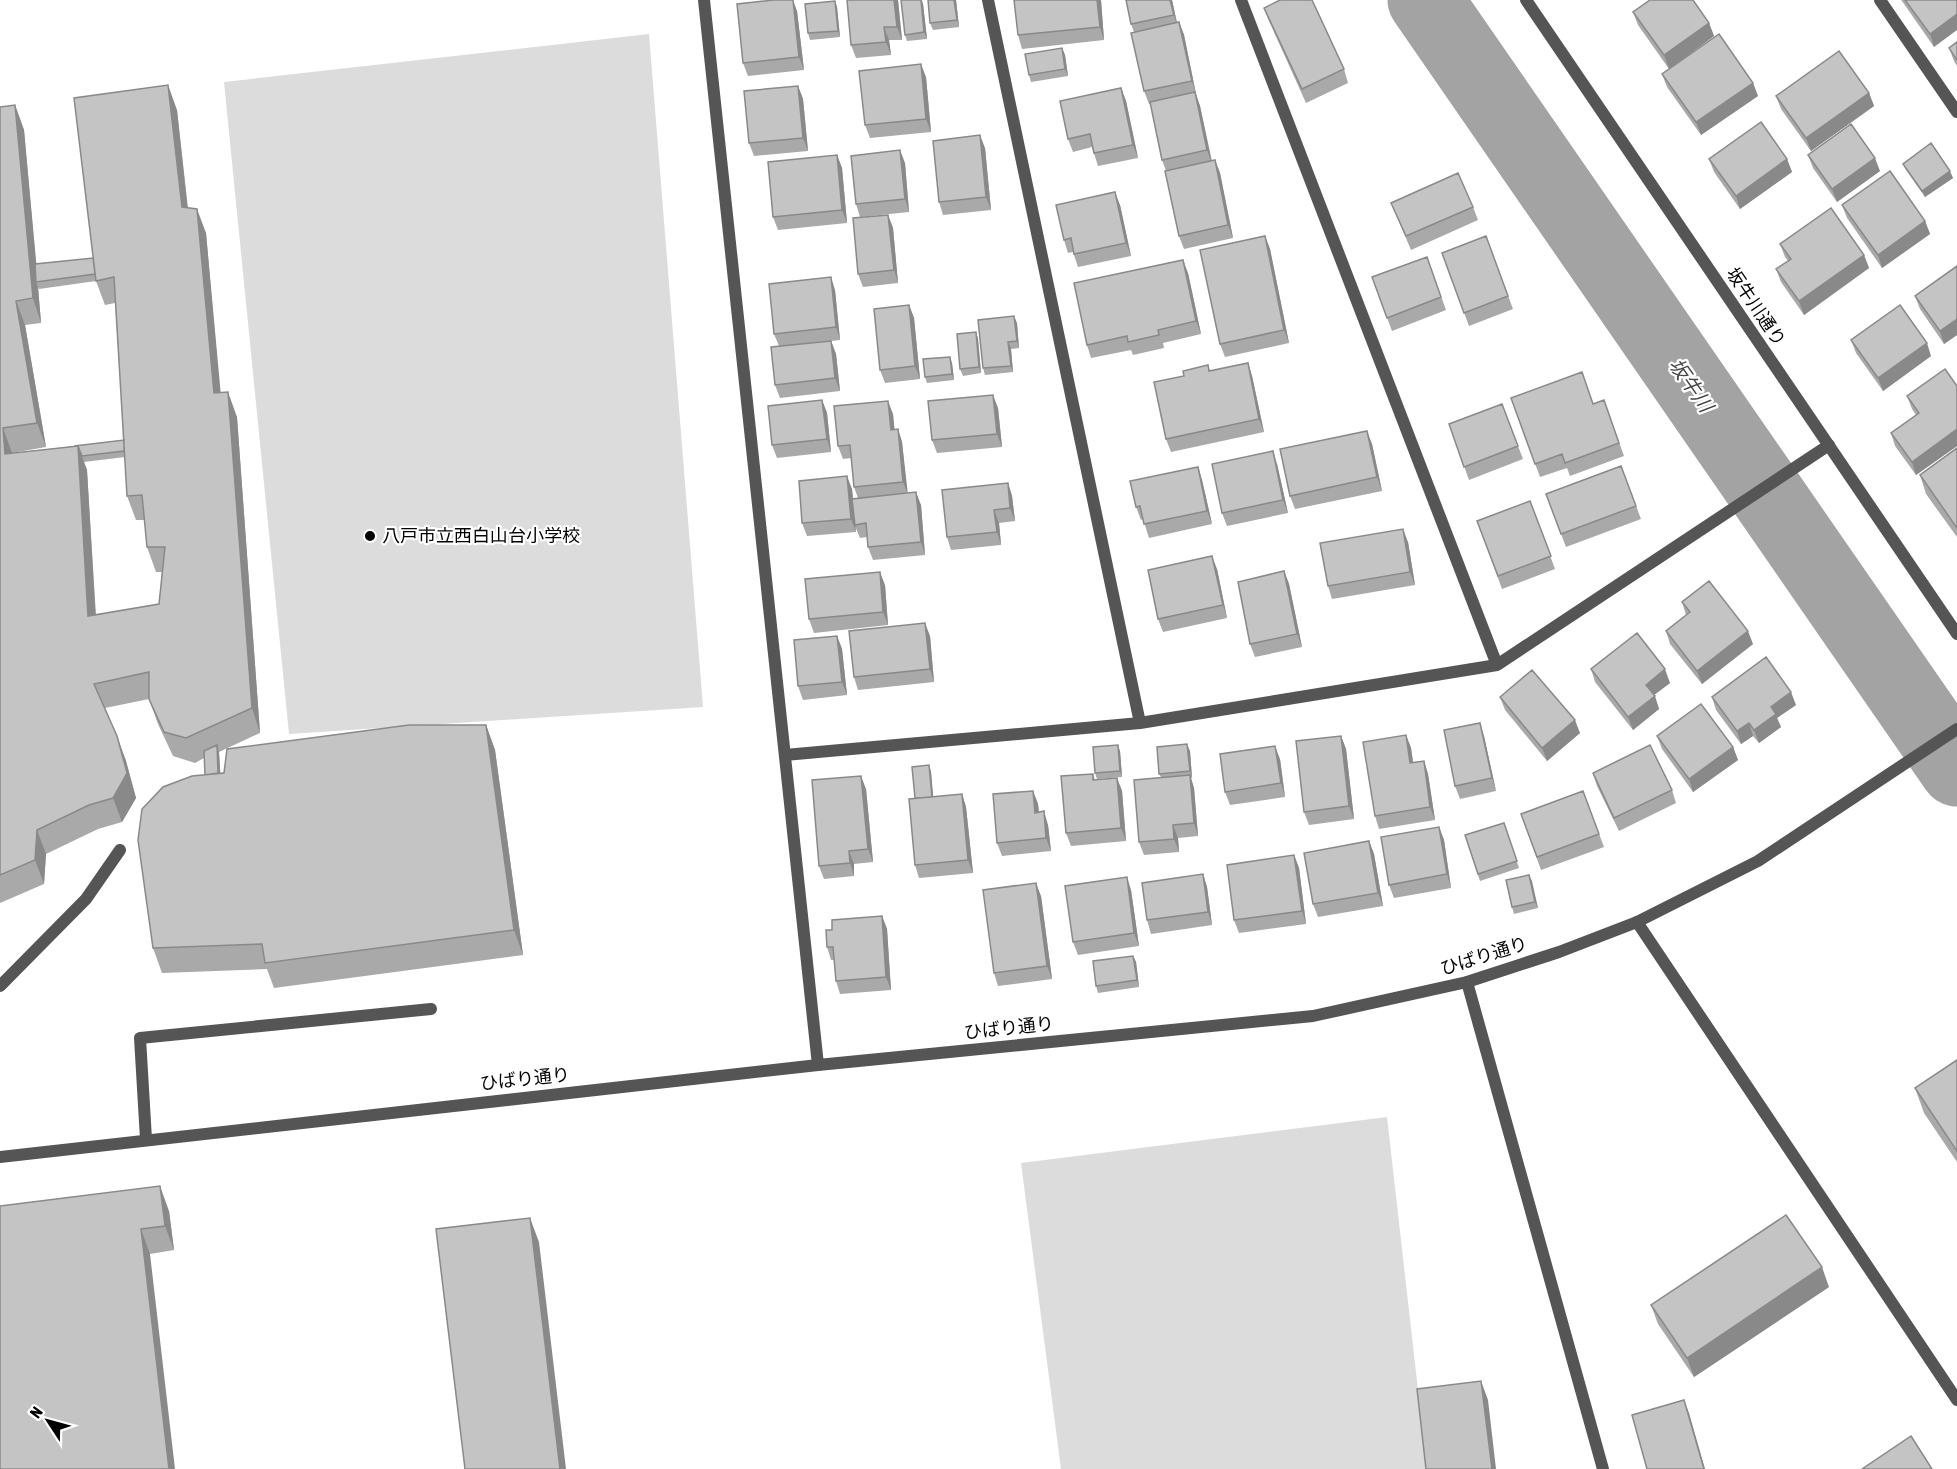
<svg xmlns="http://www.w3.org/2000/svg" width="1957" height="1469" font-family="'Asap Condensed','Noto Sans JP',sans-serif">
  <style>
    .pitch { fill: #dcdcdc }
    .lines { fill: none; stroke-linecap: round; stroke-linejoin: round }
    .river { stroke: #a3a3a3; stroke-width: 75 }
    .service { stroke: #555; stroke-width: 12 }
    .minor { stroke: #555; stroke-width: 12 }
    .tertiary { stroke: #555; stroke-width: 12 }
    .wall { fill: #a9a9a9; fill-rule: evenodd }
    .shaded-wall { fill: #898989 }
    .building { fill: #c4c4c4; stroke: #898989; stroke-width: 1.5 }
    .poi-dot { fill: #000; stroke: #fff; stroke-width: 2 }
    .labels { text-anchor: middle; stroke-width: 4.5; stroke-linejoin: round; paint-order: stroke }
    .street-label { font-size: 18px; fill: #000; stroke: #fff }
    .poi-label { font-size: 18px; fill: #000; stroke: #fff; text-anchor: start }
    .water-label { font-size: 20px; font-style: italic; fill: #444; stroke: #fff }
  </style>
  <rect width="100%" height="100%" fill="#fff"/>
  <path class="pitch" d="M649,34L703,707L289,734L224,82Z
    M1387,1117L1427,1469H1061L1021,1163Z"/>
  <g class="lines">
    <path class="river" d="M1425,0L1957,769"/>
    <path class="service" d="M0,986L86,899L120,850
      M146,1139L140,1038L431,1009"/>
    <path class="minor" d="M704,0L818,1065
      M988,0L1140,723
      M1241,0L1497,665
      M1880,0L1957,112
      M785,755L1140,723L1497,665L1829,445
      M1637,922L1957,1400
      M1467,982L1603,1469"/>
    <path class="tertiary" d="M1526,0L1957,634
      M0,1157L818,1065L1313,1016L1467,982L1559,952L1637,922L1758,861L1957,729"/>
  </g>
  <path class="wall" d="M898,0L902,40H889L891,55L856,58L851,45Z
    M901,0H922L923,4L927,39L907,41L905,35Z
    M928,0H956L959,27L933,30L930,23Z
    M1014,0H1101L1104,40L1022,49L1018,35Z
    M1172,0L1177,23L1179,22L1184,35L1196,94L1200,106L1212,161L1215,160L1220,173L1233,238L1184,249L1179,236L1166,171L1162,160L1151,104H1149L1144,91L1134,32L1131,24Z
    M1901,0H1957L1934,47L1902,1Z
    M835,1L837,7L840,37L810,40L808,33Z
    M1264,8L1344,69L1348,83L1306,103L1269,21Z
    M797,11L804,70L748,76L743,63Z
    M1633,12L1709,23L1714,36L1669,69L1638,25Z
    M1957,42V66L1954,61L1949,48Z
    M1062,48L1065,55L1068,76L1031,82L1029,75Z
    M1662,74L1753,83L1758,96L1701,135L1667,87Z
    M926,77L931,132L870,138L865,125Z
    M798,86L803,99L808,151L754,156L749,143Z
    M1121,88L1126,101L1138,158L1098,166L1092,147L1073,152L1068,139Z
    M1869,93L1874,106L1811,151L1781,109L1776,96Z
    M15,105L24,130L36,264L93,258L177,110L188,208L206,233L220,393L237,417L260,733L219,752L220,773L486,725L495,750L523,955L274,988L267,969L162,973L153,948L205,775L204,758L195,763L173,756L158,724L149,699L105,708L126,761L136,798L122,822L98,829L46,854L44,884L0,903V107ZM96,281L105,305L115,303L124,440L74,446L12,453L46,447L25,325L41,323L38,287L39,289ZM125,457L127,496L136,520H145L147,547L156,572H162L159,604L96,615L87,470L84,462Z
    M985,148L991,210L943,215L939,202Z
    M837,155L842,168L847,223L778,230L773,217Z
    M1808,155L1880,171L1837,202L1813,168Z
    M1709,159H1787L1792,172L1740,209L1714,172Z
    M905,163L909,212L860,217L856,204Z
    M1903,164L1953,178L1925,197L1906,170Z
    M1391,203L1473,207L1478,220L1411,250Z
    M1120,205L1131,256L1078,267L1073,252L1068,253L1064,240Z
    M1842,205L1925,221L1930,234L1882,268L1847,218Z
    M888,215L893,228L898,283L863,287L858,274Z
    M1265,236L1270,249L1289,343L1225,357L1220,344Z
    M1486,236L1513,309L1469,326L1442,253Z
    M1780,244L1864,255L1869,268L1804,315L1781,282L1776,269L1788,261L1785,257Z
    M1427,257L1446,310L1392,331L1372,277Z
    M1957,266V335L1944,344L1920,309L1915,296Z
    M1188,273L1201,334L1163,343L1164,348L1133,355L1131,350L1091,358L1087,345Z
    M835,290L840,340L831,341L836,354L840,391L780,398L775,385L779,346L774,334Z
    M909,305L914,318L920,379L885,383L880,370Z
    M1017,323L1019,348L1011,349L1013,372L985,375L983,368Z
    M976,332L978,339L981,373L963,376L960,369Z
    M1851,340L1931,356L1883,391L1856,353Z
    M952,363L954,380L927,383L925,377Z
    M1248,363L1252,376L1264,432L1171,452L1166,439L1184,376L1208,365L1210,371Z
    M1957,386V446L1916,475L1895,446L1891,433L1916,415L1912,409L1907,396Z
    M1511,398L1593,404L1604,400L1624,456L1570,476L1567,468L1540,477Z
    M822,400L827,413L831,452L777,458L772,445Z
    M1502,404L1523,459L1469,480L1449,424Z
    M998,408L1002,447L937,453L932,440Z
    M893,414L894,429H898L902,442L907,493L921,505L925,555L873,560L868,547L867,537L860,538L855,526L856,532L807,536L802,523L852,489L853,499L858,498L854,487L851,458L843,459L838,446Z
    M1372,444L1382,491L1295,509L1290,496Z
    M1957,448V537L1926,494L1920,475Z
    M1277,464L1288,513L1227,526L1222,513Z
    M1621,466L1641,519L1566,547L1546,494Z
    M1198,467L1202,480L1212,524L1149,538L1143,519L1141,520L1136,507Z
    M1008,483L1012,496L1015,521L999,523L1001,545L951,550L947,537Z
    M1530,501L1555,569L1502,589L1477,521Z
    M1408,542L1415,585L1332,599L1328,586Z
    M1217,569L1227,618L1163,632L1158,619Z
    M1284,571L1289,584L1302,647L1255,657L1250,644Z
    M885,585L888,625L814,633L809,619Z
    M1682,602L1753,644L1702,684L1670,644L1666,631L1686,615Z
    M837,636L842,649L847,695L803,700L798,686Z
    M930,636L934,682L858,690L854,677Z
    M1591,669L1670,683L1654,695L1659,709L1633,730L1595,682Z
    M1500,697L1580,733L1547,761L1505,710Z
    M1712,697L1796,705L1777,718L1781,727L1759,743L1753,736L1741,744L1716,710Z
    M1406,735L1411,748L1413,762L1424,761L1428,774L1435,820L1379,829L1375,816Z
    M1341,736L1346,749L1354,819L1309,825L1304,812Z
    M1484,736L1496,791L1460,799L1455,786Z
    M1657,736L1733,747L1738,760L1693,792L1662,749Z
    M1120,751L1122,777L1097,779L1095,773Z
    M1190,751L1192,778H1191L1194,788L1198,836L1178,838L1179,852L1144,855L1139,842L1161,777L1159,774Z
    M1280,759L1285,797L1230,805L1225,792Z
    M929,765L931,772L933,797L962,794L966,807L973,873L919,878L915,865V798Z
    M1593,773L1672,790L1676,803L1619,831L1597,786Z
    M1093,774L1095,780L1117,778L1122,791L1126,841L1071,846L1066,833Z
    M866,789L873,862L854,864V876L824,879L819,866Z
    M1033,791L1038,804L1039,812L1048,825L1051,851L1002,856L997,843Z
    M1583,791L1604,847L1541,870L1521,814Z
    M1504,823L1519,868L1480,881L1465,835Z
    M1439,827L1444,840L1451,888L1394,898L1389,885Z
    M1369,841L1374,854L1383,906L1318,917L1313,904Z
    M1294,855L1299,868L1306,924L1239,933L1234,920Z
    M1203,874L1207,887L1212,925L1151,934L1147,920Z
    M1529,875L1538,908L1514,914L1512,907Z
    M1131,890L1139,946L1078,955L1073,942Z
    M1041,896L1052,979L998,986L994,973Z
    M882,916L887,929L891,990L840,994L836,981L834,960H831L827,947L832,930Z
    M1133,956L1136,962L1139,987L1098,993L1096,986Z
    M1957,1060V1162L1924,1113L1915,1088Z
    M0,1206L169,1211L174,1250L150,1254Z
    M1829,1287L1694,1377L1658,1324L1651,1305Z"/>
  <path class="shaded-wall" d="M793,0L797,11L804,70L799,57Z
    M894,0H898L902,40L897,27Z
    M921,0L923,4L927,39L924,32Z
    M954,0H956L959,27L957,20Z
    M1097,0H1101L1104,40L1100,27Z
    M1170,0H1172L1178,28L1174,15Z
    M835,1L837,7L840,37L838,31Z
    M1957,14V30L1934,47L1930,34Z
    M1179,22L1184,35L1196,94L1192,81Z
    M1709,23L1714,36L1669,69L1664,55Z
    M884,27L889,40L891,55L886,42Z
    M1062,48L1065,55L1068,76L1065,69Z
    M921,64L926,77L931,132L926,119Z
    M1753,83L1758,96L1701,135L1696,122Z
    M168,85L177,110L190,231L182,207Z
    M798,86L803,99L808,151L803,138Z
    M1121,88L1126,101L1138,158L1133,145Z
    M1195,92L1200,106L1212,164L1207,150Z
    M1869,93L1874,106L1811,151L1806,138Z
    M15,105L24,130L38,282H36L38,287L41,323L33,298Z
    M980,135L985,148L991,210L986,197Z
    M900,150L905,163L909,212L905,199Z
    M837,155L842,168L847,223L842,210Z
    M1875,158L1880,171L1837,202L1832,189Z
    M1787,159L1792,172L1740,209L1736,196Z
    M1215,160L1220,173L1233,238L1228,225Z
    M1950,171L1953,178L1925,197L1922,191Z
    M1115,192L1120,205L1131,256L1126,243Z
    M197,209L206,233L223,418L214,393Z
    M888,215L893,228L898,283L894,270Z
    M1925,221L1930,234L1882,268L1878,255Z
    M1265,236L1270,249L1289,343L1284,330Z
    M1864,255L1869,268L1804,315L1799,301Z
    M1183,260L1188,273L1201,334L1196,321Z
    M831,277L835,290L840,340L836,327Z
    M16,301L25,325L46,447L37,423Z
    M909,305L914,318L920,379L915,366Z
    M1014,316L1017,323L1019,348L1017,341Z
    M1957,319V335L1944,344L1940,331Z
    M976,332L978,339L981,373L979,367Z
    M831,341L836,354L840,391L835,378Z
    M1008,342L1011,349L1013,372L1011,366Z
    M1927,343L1931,356L1883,391L1878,378Z
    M950,357L952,363L954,380L952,374Z
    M1248,363L1252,376L1264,432L1259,419Z
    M228,392L237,417L260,733L252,708Z
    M993,395L998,408L1002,447L997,434Z
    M822,400L827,413L831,452L827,439Z
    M888,401L893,414L896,443L891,430Z
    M3,428L12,453L5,454Z
    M898,429L902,442L908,495L903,482Z
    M1957,429V446L1916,475L1912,462Z
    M1367,431L1372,444L1382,491L1377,477Z
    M78,446L87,470L97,640L88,616Z
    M1273,451L1277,464L1288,513L1283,500Z
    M1198,467L1202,480L1212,524L1207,511Z
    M847,476L852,489L856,532L851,519Z
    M1008,483L1012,496L1015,521L1010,508Z
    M916,492L921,505L925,555L921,542Z
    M994,510L999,523L1001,545L997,532Z
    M1403,529L1408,542L1415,585L1410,572Z
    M1212,556L1217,569L1227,618L1223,605Z
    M1284,571L1289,584L1302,647L1297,634Z
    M880,572L885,585L888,625L883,612Z
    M925,623L930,636L934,682L930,669Z
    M1748,631L1753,644L1702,684L1697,671Z
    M837,636L842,649L847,695L842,682Z
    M1665,669L1670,683L1650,698L1646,685Z
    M1791,692L1796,705L1777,718L1781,727L1759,743L1754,730L1771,707Z
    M1655,696L1659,709L1633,730L1628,717Z
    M1575,720L1580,733L1547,761L1542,748Z
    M1480,723L1484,736L1496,791L1492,778Z
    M1749,723L1753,736L1741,744L1737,731Z
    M486,725L495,750L523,955L514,930Z
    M1406,735L1411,748L1415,776L1410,763Z
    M117,736L126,761L136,798L122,822L113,798Z
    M1341,736L1346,749L1354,819L1349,806Z
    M1187,744L1190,751L1192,778L1190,771Z
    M217,745L219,752L222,799L220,792Z
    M1118,745L1120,751L1122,777L1120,771Z
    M1275,746L1280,759L1285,797L1281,783Z
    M1733,747L1738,760L1693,792L1689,779Z
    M1424,761L1428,774L1435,820L1430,807Z
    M929,765L931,772L934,805L932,799Z
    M1190,775L1194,788L1198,836L1194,823Z
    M861,776L866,789L873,862L868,849Z
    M1117,778L1122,791L1126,841L1121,828Z
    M1033,791L1038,804L1040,826L1035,813Z
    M962,794L966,807L973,873L968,860Z
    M1044,811L1048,825L1051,851L1046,838Z
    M1173,825L1178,838L1179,852L1174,839Z
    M1439,827L1444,840L1451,888L1447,874Z
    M37,830L46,854L44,884L35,860Z
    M1369,841L1374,854L1383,906L1378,893Z
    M849,851L854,864V876L850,863Z
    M1294,855L1299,868L1306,924L1302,911Z
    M1203,874L1207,887L1212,925L1208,912Z
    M1529,875L1532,881L1538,908L1535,902Z
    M1127,877L1131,890L1139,946L1134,933Z
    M1036,883L1041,896L1052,979L1047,966Z
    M882,916L887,929L891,990L886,977Z
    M1133,956L1136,962L1139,987L1137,980Z
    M160,1186L169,1211L174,1250L165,1226Z
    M530,1218L539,1242L566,1469H560Z
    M141,1229L150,1254L175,1469H169Z
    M1822,1267L1829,1287L1694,1377L1687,1358Z
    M1481,1381L1488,1400L1496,1469H1492Z
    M1684,1400L1689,1413L1705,1469H1704Z"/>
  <path class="building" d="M774,0H793L799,57L743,63L737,4Z
    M847,0H894L897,27H884L886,42L851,45Z
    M901,0H921L924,32L905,35Z
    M928,0H954L957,20L930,23Z
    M1014,0H1097L1100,27L1018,35Z
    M1126,0H1170L1174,15L1131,24Z
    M1280,0H1312L1344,69L1302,89L1264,8Z
    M1650,0H1693L1709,23L1664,55L1633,12Z
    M1905,0H1957V14L1930,34Z
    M835,1L838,31L808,33L805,4Z
    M1179,22L1192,81L1144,91L1131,33Z
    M1719,34L1753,83L1696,122L1662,74Z
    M1957,42V60L1949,48Z
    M1062,48L1065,69L1029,75L1025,54Z
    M1839,51L1869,93L1806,138L1776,96Z
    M921,64L926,119L865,125L859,71Z
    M168,85L182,207L197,209L214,393L228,392L252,708L186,738L164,732L149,699V672L94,684L117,736L127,773L113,798L89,805L37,830L35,860L0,875V107L15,105L33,298L16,301L37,423L3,428L5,454L78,446L88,616L159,604L165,547H147L142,495L127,496L114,277L96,281L74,98Z
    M798,86L803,138L749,143L744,91Z
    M1121,88L1133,145L1094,153L1090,134L1068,139L1060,101Z
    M1195,92L1207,150L1162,160L1150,102Z
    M1761,122L1787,159L1736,196L1709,159Z
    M1851,124L1875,158L1832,189L1808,155Z
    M980,135L986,197L939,202L933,141Z
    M1931,143L1950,171L1922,191L1903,164Z
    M900,150L905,199L856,204L851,156Z
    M837,155L842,210L773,217L768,162Z
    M1215,160L1228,225L1179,236L1165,171Z
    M1890,171L1925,221L1878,255L1842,205Z
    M1458,173L1473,207L1406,236L1391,203Z
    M1115,192L1126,243L1074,254L1071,238L1064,240L1056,205Z
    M1831,208L1864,255L1799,301L1776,269L1791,259L1780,244Z
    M888,215L894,270L858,274L853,218Z
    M1265,236L1284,330L1220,344L1200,250Z
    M1486,236L1508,296L1464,313L1442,253Z
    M1427,257L1441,297L1387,318L1372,277Z
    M93,258L95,274L36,282L35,264Z
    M1183,260L1196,321L1158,330L1159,335L1128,342L1127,336L1087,345L1074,283Z
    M1957,266V319L1940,331L1915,296Z
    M831,277L836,327L774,334L769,284Z
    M909,305L915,366L880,370L874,309Z
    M1900,305L1927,343L1878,378L1851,340Z
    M1014,316L1017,341L1008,342L1011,366L983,368L978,320Z
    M976,332L979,367L960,369L957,334Z
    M831,341L835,378L775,385L771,347Z
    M950,357L952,374L925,377L923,359Z
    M1248,363L1259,419L1166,439L1154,382L1184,376L1183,371L1208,365L1209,371Z
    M1945,369L1957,386V429L1912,462L1891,433L1919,413L1907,396Z
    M1582,372L1593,404L1604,400L1619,443L1565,463L1562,454L1535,464L1511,398Z
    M993,395L997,434L932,440L928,401Z
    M822,400L827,439L772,445L768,406Z
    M888,401L891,430L898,429L903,482L854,487L850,445L838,446L834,406Z
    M1502,404L1518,446L1464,467L1449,424Z
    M1367,431L1377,477L1290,496L1280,449Z
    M124,440V451L82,456L78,446H74Z
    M1957,448V528L1920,475Z
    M1273,451L1283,500L1222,513L1212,464Z
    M1621,466L1636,506L1561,534L1546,494Z
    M1198,467L1207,511L1144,524L1140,506L1136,507L1130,481Z
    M847,476L851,519L802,523L799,481Z
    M1008,483L1010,508L994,510L997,532L947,537L942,490Z
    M916,492L921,542L868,547L866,523L855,525L852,499Z
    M1530,501L1551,556L1498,576L1477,521Z
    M1403,529L1410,572L1328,586L1320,543Z
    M1212,556L1223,605L1158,619L1148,570Z
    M1284,571L1297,634L1250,644L1238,582Z
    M880,572L883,612L809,619L805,579Z
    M1709,581L1748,631L1697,671L1666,631L1690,612L1682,602Z
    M925,623L930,669L854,677L849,631Z
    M1637,633L1665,669L1646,685L1655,696L1628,717L1591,669Z
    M837,636L842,682L798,686L794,640Z
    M1766,657L1791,692L1771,707L1776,714L1754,730L1749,723L1737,731L1712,697Z
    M1532,670L1575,720L1542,748L1500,697Z
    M1701,704L1733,747L1689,779L1657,736Z
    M1480,723L1492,778L1455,786L1444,730Z
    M409,725H486L514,930L265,963L262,944L153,948L138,840L142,809L163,787L192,776L224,773L227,749Z
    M1406,735L1410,763L1424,761L1430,807L1375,816L1363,742Z
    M1341,736L1349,806L1304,812L1296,741Z
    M1187,744L1190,771L1159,774L1157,747Z
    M217,745L218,773L205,775L204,751Z
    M1118,745L1120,771L1095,773L1093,747Z
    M1650,745L1672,790L1614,818L1593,773Z
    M1275,746L1281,783L1225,792L1220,754Z
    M929,765L932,797L915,798L912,767Z
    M1093,774V780L1117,778L1121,828L1066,833L1061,776Z
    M1190,775L1194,823L1173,825L1174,839L1139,842L1134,780Z
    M861,776L868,849L849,851L850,863L819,866L812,780Z
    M1033,791L1035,813L1044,811L1046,838L997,843L993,794Z
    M1583,791L1599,834L1537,857L1521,814Z
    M962,794L968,860L915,865L909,799Z
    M1504,823L1517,861L1478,874L1465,835Z
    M1439,827L1447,874L1389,885L1381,837Z
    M1369,841L1378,893L1313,904L1304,853Z
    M1294,855L1302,911L1234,920L1227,865Z
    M1203,874L1208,912L1147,920L1142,883Z
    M1529,875L1535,902L1512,907L1506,880Z
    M1127,877L1134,933L1073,942L1065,886Z
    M1036,883L1047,966L994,973L983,890Z
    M882,916L886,977L836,981L833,947H827L826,930H832V920Z
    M1133,956L1137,980L1096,986L1093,961Z
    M1957,1060V1151L1915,1088Z
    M160,1186L165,1226L141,1229L169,1469H0V1206Z
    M1786,1215L1822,1267L1687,1358L1651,1305Z
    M530,1218L560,1469H465L436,1229Z
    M1481,1381L1492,1469H1426L1417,1389Z
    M1684,1400L1704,1469H1647L1632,1415Z
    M1911,1436L1932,1469H1862Z"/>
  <circle class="poi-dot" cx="370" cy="536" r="6"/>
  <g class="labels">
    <g class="street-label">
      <text transform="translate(1756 307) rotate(56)" y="6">坂牛川通り</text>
      <text transform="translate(1484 956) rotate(-17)" y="6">ひばり通り</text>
      <text transform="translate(1009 1028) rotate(-6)" y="6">ひばり通り</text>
      <text transform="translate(525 1079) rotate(-6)" y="6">ひばり通り</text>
    </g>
    <g class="poi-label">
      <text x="382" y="542">八戸市立西白山台小学校</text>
    </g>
    <g class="water-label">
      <text transform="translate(1691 385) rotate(55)" y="7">坂牛川</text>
    </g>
  </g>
  <g transform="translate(48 1421) rotate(306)" stroke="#ffffff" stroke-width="4.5" paint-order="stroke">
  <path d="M0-4.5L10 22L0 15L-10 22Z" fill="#000000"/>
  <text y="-9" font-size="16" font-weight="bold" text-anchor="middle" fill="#000000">N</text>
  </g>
</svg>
